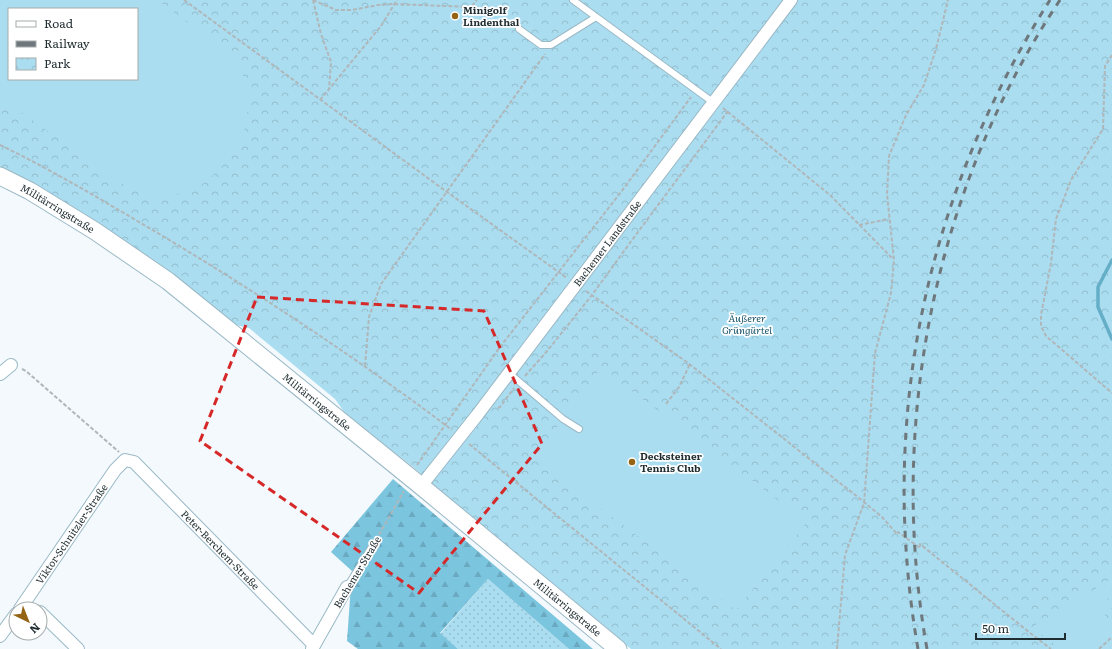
<svg xmlns="http://www.w3.org/2000/svg" width="1112" height="649" font-family="Literata,serif">
  <style>
    .grass { fill: url(#grass-dots) }
    .forest { fill: url(#forest-firs) }
    .park { fill: url(#park-crowns); fill-rule: evenodd }
    .garden { fill: #abddf0; fill-rule: evenodd }
    .lines { fill: none; stroke-linecap: round; stroke-linejoin: round }
    .stream { stroke: #65aec8; stroke-width: 3.5 }
    .service-casing { stroke: #9ab9c6; stroke-width: 8 }
    .minor-casing { stroke: #9ab9c6; stroke-width: 14 }
    .secondary-casing { stroke: #9ab9c6; stroke-width: 19 }
    .path { stroke: #afb7ba; stroke-width: 2; stroke-dasharray: 4 2; stroke-linecap: butt }
    .service { stroke: #fff; stroke-width: 6 }
    .minor { stroke: #fff; stroke-width: 12 }
    .secondary { stroke: #fff; stroke-width: 17 }
    .rail { stroke: #6e787c; stroke-width: 3; stroke-dasharray: 7 7; stroke-linecap: butt }
    .marked { fill: none; stroke: #d62828; stroke-width: 3; stroke-dasharray: 8 5; stroke-linejoin: round }
    .poi-dot { fill: #946414; stroke: #fff; stroke-width: 1.5 }
    .labels { text-anchor: middle; stroke-width: 3.5; stroke-linejoin: round; paint-order: stroke }
    .poi-label { font-size: 10px; font-weight: bold; fill: #1f2c30; stroke: #fff; text-anchor: start }
    .street-label { font-size: 10px; fill: #1f2c30; stroke: #fff }
    .park-label { font-size: 10px; font-style: italic; fill: #1b566a; stroke: #fff }
  </style>
  <defs>
    <pattern id="grass-dots" width="8" height="8" patternUnits="userSpaceOnUse"><rect width="8" height="8" fill="#abddf0"/><path d="M2 2h.1M6 6h.1" fill="none" stroke="#93bece" stroke-width="1.8" stroke-linecap="round"/></pattern>
    <pattern id="forest-firs" width="22" height="20" patternUnits="userSpaceOnUse"><rect width="22" height="20" fill="#7bc5df"/><path d="M5 1l3.5 6h-7zM16 11l3.5 6h-7z" fill="#6aa9c0"/></pattern>
    <pattern id="park-crowns" width="20" height="18" patternUnits="userSpaceOnUse"><rect width="20" height="18" fill="#abddf0"/><path d="M2 6a3 3 0 1 1 6 0M12 15a3 3 0 1 1 6 0" fill="none" stroke="#93bece"/></pattern>
  </defs>
  <rect width="100%" height="100%" fill="#f3f9fc"/>
  <path class="grass" d="M488,579L569,649H458L440,634Z"/>
  <path class="forest" d="M393,479L593,649H569L488,579L440,633L458,649H358L347,641L352,571L331,552Z"/>
  <path class="park" d="M0,0H1112V649H631L492,534L412,466L347,416L335,399L249,328L236,325L0,168ZM9,9H137V79H9Z"/>
  <path class="garden" d="M0,0H157L225,50L237,62L246,83L249,94L247,117L245,128L235,149L221,168L204,183L184,193L161,197L139,193L119,182L0,97ZM9,9H137V79H9Z
    M601,368L807,522L736,610L534,458Z
    M1110,580L1105,618L1112,627V649H1061L1032,627Z"/>
  <g class="lines">
    <path class="stream" d="M1112,260L1098,287V307L1112,339"/>
    <defs>
      <path id="service" d="M573,0L714,103
        M519,29L541,45H551L596,17
        M509,373L563,419L579,429
        M347,587L371,548"/>
      <g id="minor">
        <path d="M0,374L11,365"/>
        <path id="s1" d="M421,486L478,414L791,0"/>
        <path id="s2" d="M20,609L115,470L125,460L134,462L314,645"/>
        <path d="M40,612L78,649"/>
        <path d="M0,636L16,614"/>
        <path d="M312,649L347,587"/>
      </g>
      <g id="secondary">
        <path id="s3" d="M0,176L30,191L95,231L168,281L421,486L618,649"/>
      </g>
    </defs>
    <use href="#service" class="service-casing"/>
    <use href="#minor" class="minor-casing"/>
    <use href="#secondary" class="secondary-casing"/>
    <path class="path" d="M184,0L447,192L567,278
      M313,0L336,10H352L378,5L394,4L471,7L477,0
      M313,0L321,34L331,62L329,90
      M1112,55L1105,66L1103,129L1071,180L1056,219L1051,263L1041,315V326L1046,336L1112,393
      M320,100L381,26L397,0
      M723,108L830,195L893,259
      M0,145C54,171 105,202 156,232C258,293 357,358 452,430
      M859,225L889,219
      M586,291L688,363L859,498L882,517L897,534L898,532L920,548V544L1030,633L1051,649
      M365,366L369,317L381,284L545,54
      M22,369L26,371L119,452
      M525,376L548,350L592,295L635,236L728,111
      M666,404L679,387L690,364
      M498,408L500,407L514,388
      M469,444L721,649
      M417,465L500,347L621,192L691,97
      M376,540L404,491
      M837,649L845,555L864,503L875,353L891,293L894,260L887,194L889,156L906,115L924,85L936,49L948,0
      M1099,649L1112,637"/>
    <use href="#service" class="service"/>
    <use href="#minor" class="minor"/>
    <use href="#secondary" class="secondary"/>
    <path class="rail" d="M918,649C878,419 925,197 1050,0
      M927,649C887,426 934,188 1060,0"/>
  </g>
  <path class="marked" d="M257,297L484,311L542,444L419,593L200,441Z"/>
  <g class="poi-dot">
    <circle cx="455" cy="16" r="4"/>
    <circle cx="632" cy="462" r="4"/>
  </g>
  <g class="labels">
    <g class="poi-label">
      <text x="463" y="14">Minigolf<tspan x="463" dy="12">Lindenthal</tspan></text>
      <text x="640" y="460">Decksteiner<tspan x="640" dy="12">Tennis Club</tspan></text>
    </g>
    <g class="street-label">
      <text dy="4" stroke="none"><textPath href="#s3" startOffset="66">Militärringstraße</textPath></text>
      <text dy="4" stroke="none"><textPath href="#s1" startOffset="306">Bachemer Landstraße</textPath></text>
      <text dy="4" stroke="none"><textPath href="#s3" startOffset="390">Militärringstraße</textPath></text>
      <text dy="4" stroke="none"><textPath href="#s2" startOffset="91">Viktor-Schnitzler-Straße</textPath></text>
      <text dy="4" stroke="none"><textPath href="#s2" startOffset="315">Peter-Berchem-Straße</textPath></text>
      <text transform="translate(357 572) rotate(-59)" y="4">Bachemer Straße</text>
      <text dy="4" stroke="none"><textPath href="#s3" startOffset="714">Militärringstraße</textPath></text>
    </g>
    <g class="park-label">
      <text x="747" y="322">Äußerer<tspan x="747" dy="12">Grüngürtel</tspan></text>
    </g>
  </g>
  <rect x="8" y="8" width="130" height="72" fill="#ffffff" stroke="#a5abac"/>
  <rect x="16" y="21" width="20" height="6" fill="#ffffff" stroke="#a5abac"/>
  <text x="44" y="28" font-size="12" fill="#1f2c30">Road</text>
  <rect x="16" y="41" width="20" height="6" fill="#6e787c" stroke="#a5abac"/>
  <text x="44" y="48" font-size="12" fill="#1f2c30">Railway</text>
  <rect x="16" y="58" width="20" height="12" fill="url(#park-crowns)" stroke="#a5abac"/>
  <text x="44" y="68" font-size="12" fill="#1f2c30">Park</text>
  <g transform="translate(28 621) rotate(137)"><circle r="19" fill="#ffffff" stroke="#a5abac"/>
  <path d="M0-3L7 15L0 10L-7 15Z" fill="#946414"/>
  <text y="-6" font-size="11" font-weight="bold" text-anchor="middle" fill="#1f2c30">N</text>
  </g>
  <path d="M976 633v6h89v-6" fill="none" stroke="#1f2c30" stroke-width="2"/>
  <text x="982" y="633" font-size="12" fill="#1f2c30" stroke="#ffffff" stroke-width="3" paint-order="stroke">50 m</text>
</svg>
